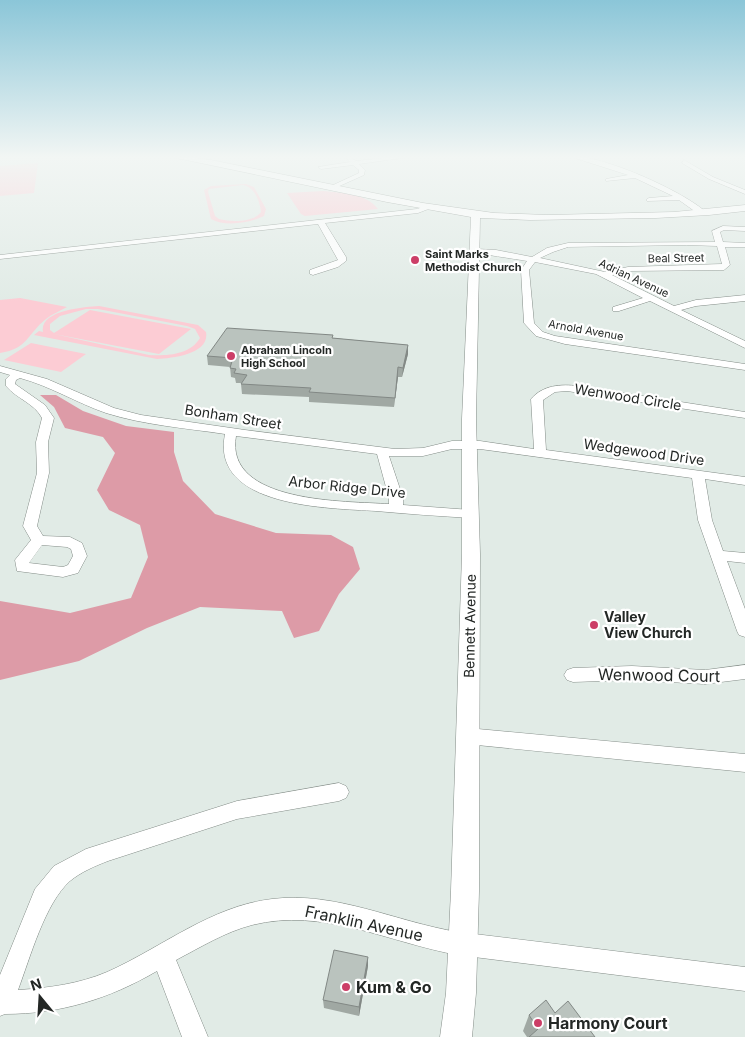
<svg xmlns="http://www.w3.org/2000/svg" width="745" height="1037" font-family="Inter,sans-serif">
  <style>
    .green { fill: #fcccd4; fill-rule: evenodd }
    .forest { fill: #dd9ba7 }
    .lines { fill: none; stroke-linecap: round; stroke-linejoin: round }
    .minor-casing { stroke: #838c87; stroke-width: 1 }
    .major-casing { stroke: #838c87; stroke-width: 1 }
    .minor { fill: #fff; fill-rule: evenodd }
    .major { fill: #fff; fill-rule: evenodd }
    .wall { fill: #a0a8a3 }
    .shaded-wall { fill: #828885 }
    .building { fill: #bac3be; stroke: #828885 }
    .poi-dot { fill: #cc3e67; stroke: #fff; stroke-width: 2 }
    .labels { text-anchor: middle; stroke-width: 4.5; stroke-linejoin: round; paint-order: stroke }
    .far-poi-label { font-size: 11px; font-weight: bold; fill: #232725; stroke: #fff; text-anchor: start }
    .far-street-label { font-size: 11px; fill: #232725; stroke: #fff }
    .street-label { font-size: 14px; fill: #232725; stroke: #fff }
    .poi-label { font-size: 14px; font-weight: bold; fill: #232725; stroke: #fff; text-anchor: start }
    .near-street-label { font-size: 16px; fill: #232725; stroke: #fff }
    .near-poi-label { font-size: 16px; font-weight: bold; fill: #232725; stroke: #fff; text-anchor: start }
  </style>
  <rect width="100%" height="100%" fill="#e1ebe6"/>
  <path class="green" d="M38,163L34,193L0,196V166Z
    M246,184L254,187L266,209L264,216C250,223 225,227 211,219L204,190L211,186ZM242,185C254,186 260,201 261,212C253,223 231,222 219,219L215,216L208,192L209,189Z
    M323,191C342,193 366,193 378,209L305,216L301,214L287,193Z
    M20,298L67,307C60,311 52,314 46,319C28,333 28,349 0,353V300Z
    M99,306L198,325L206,332C210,354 173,358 157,359L34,335L39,331L43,332C39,310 85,307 99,306ZM86,309H98L187,326L195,329L200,338C190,355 167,356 149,355L54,334L159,354L191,329L90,310L54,333L50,330V324L60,316Z
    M31,343L86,354L61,372L4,360Z"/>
  <path class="forest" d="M40,395H56L83,411L126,426L174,432V452L183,481L215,514L276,533L331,535L353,547L360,569L339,594L319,631L294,638L282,611L200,607L147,628L79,661L0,680V601L70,613L131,598L148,557L140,525L109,510L97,490L115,453L103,437L65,428L54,407Z"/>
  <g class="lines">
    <defs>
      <path id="minor" d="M350,157L356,161L394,157H409L359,164L365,170L364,175L335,188H331V186L359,173V170L353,165L321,169L318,167L350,162L347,159Z
        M572,157C601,154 685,192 707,213L700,215L679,200L647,201V199L649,198L673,196L635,178L606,181V179L628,175Z
        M684,160L713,177L745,190V194L709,179L682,163Z
        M429,205L431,206V208L418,213L325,223L346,257V261L338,267L313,275L310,274V270L338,260L318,224L0,259V255L417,209Z
        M723,226L745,227V231L724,230L720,232L723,242L745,243V247H725L730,265L724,270L628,271L612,275L674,306L696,300L745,295V301L696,306L681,310L745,341V348L650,301L619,311H613V307L643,298L596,274L535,262L529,270L534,323L543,332L555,336L745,364V370L565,344L536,336L524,323L521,270L527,261C518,259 476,254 472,251L476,249L496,250L532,257L547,248L568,243L715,242L712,231ZM687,245L717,246L722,264L628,267L605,272L540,258L553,252L568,247Z
        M0,366L47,379L114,408L141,415L245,430L395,449L423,448L452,441H480L534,449L531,399C543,385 561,384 578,386L745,412V418L567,391L555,392L543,400L546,450L745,477V485L705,479L712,520L723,551L745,553V563L727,561L745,609V637L739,635L737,631L698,520L692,478L480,449H452L423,456H389L403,498V505L471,510L476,511L478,514L476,517L471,518C439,516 408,514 376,511C330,508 210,508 225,434C185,428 144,425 106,413C77,403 50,386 20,378L16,380L15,384L45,405L54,418L48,442L49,473L37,526L43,536L70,537L82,543L87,556L78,573L63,577L17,571L15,560L31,540L23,526L37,473L36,442L42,418C34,403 17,399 6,386V379L10,375L0,372ZM236,436L377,454L389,498V504C347,501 224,504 236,436ZM42,545L67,547L71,549L73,556L68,565L63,567L29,563Z
        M745,665V679L705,684L632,680L573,682L567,680L564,675L567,670L573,668L632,666L705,670Z
        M467,728L745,754V772L467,744L460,742L458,736L460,730Z
        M339,783L346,786L349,792L346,798L339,801L237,819L108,861C95,866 81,872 70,881C45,903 30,958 18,990C48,988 79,984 107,972C161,948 211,906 272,899C336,891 396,922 458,932L745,967V991L458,955C390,943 323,907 252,925C225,932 201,947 176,960L208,1037H182L157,971C109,999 60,1014 5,1014L0,1016V975L35,889L54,866L86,849L237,801Z"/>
      <path id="major" d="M172,157H188L211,160L423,203L494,213L548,215L674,212L745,205V211L709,215L656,218L530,220L480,218L476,419L480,554L479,891L476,993L472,1037H440L446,993L451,891L462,554V419L471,217L387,202Z"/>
    </defs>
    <use href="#minor" class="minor-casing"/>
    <use href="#major" class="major-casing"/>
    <use href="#minor" class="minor"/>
    <use href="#major" class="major"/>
  </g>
  <path class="wall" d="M333,338L408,345V354L402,377H398L394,407L309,402V397L242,394L241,384L242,383H236L235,378L231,377L230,367L208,365L207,356Z
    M368,957V966L359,1016L324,1008L323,1000Z
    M555,1013L595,1037H527L523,1031L529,1015Z"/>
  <path class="shaded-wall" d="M408,345V354L402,377L403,368Z
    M398,367V377L394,407L395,398Z
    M368,957V966L359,1016V1007Z"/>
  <path class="building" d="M227,328L333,335L332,338L408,345L403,368L398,367L395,398L309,392L311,388L241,384L247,375L234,373L236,369L230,368L233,358L207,356Z
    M334,950L368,957L359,1007L323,1000Z
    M546,1000L555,1013L568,1001L595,1037H529L538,1029L529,1015Z"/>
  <linearGradient id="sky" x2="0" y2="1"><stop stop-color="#8bc6d8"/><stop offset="0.52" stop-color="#f2f6f4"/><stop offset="1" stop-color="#f2f6f4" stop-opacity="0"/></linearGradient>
  <rect width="745" height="302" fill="url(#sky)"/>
  <g class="poi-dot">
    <circle cx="415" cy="260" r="5"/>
    <circle cx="231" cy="356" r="5"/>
    <circle cx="594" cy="625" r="5"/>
    <circle cx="346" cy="987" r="5"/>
    <circle cx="538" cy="1023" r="5"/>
  </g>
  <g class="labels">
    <g class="far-poi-label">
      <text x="425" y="258">Saint Marks<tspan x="425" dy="13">Methodist Church</tspan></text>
      <text x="241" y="354">Abraham Lincoln<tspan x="241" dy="13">High School</tspan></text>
    </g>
    <g class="far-street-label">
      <text transform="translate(676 258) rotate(-1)" y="4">Beal Street</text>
      <text transform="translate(634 278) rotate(25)" y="4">Adrian Avenue</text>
      <text transform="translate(586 330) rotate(10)" y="4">Arnold Avenue</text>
    </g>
    <g class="street-label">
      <text transform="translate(628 397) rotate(9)" y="5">Wenwood Circle</text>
      <text transform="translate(233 417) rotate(9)" y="5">Bonham Street</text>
      <text transform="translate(644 452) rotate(8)" y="5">Wedgewood Drive</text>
      <text transform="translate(347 487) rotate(6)" y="5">Arbor Ridge Drive</text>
      <text transform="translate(470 626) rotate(-89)" y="5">Bennett Avenue</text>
    </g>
    <g class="poi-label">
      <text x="604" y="622">Valley<tspan x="604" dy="16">View Church</tspan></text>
    </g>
    <g class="near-street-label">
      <text transform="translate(659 675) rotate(1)" y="6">Wenwood Court</text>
      <text transform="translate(364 923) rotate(12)" y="6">Franklin Avenue</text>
    </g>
    <g class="near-poi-label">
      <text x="356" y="993">Kum &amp; Go</text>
      <text x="548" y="1029">Harmony Court</text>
    </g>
  </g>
  <g transform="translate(40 997) rotate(342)" stroke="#ffffff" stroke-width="4" paint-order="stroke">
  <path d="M0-4L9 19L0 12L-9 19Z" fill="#232725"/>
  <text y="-8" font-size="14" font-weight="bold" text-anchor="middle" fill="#232725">N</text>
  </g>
</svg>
